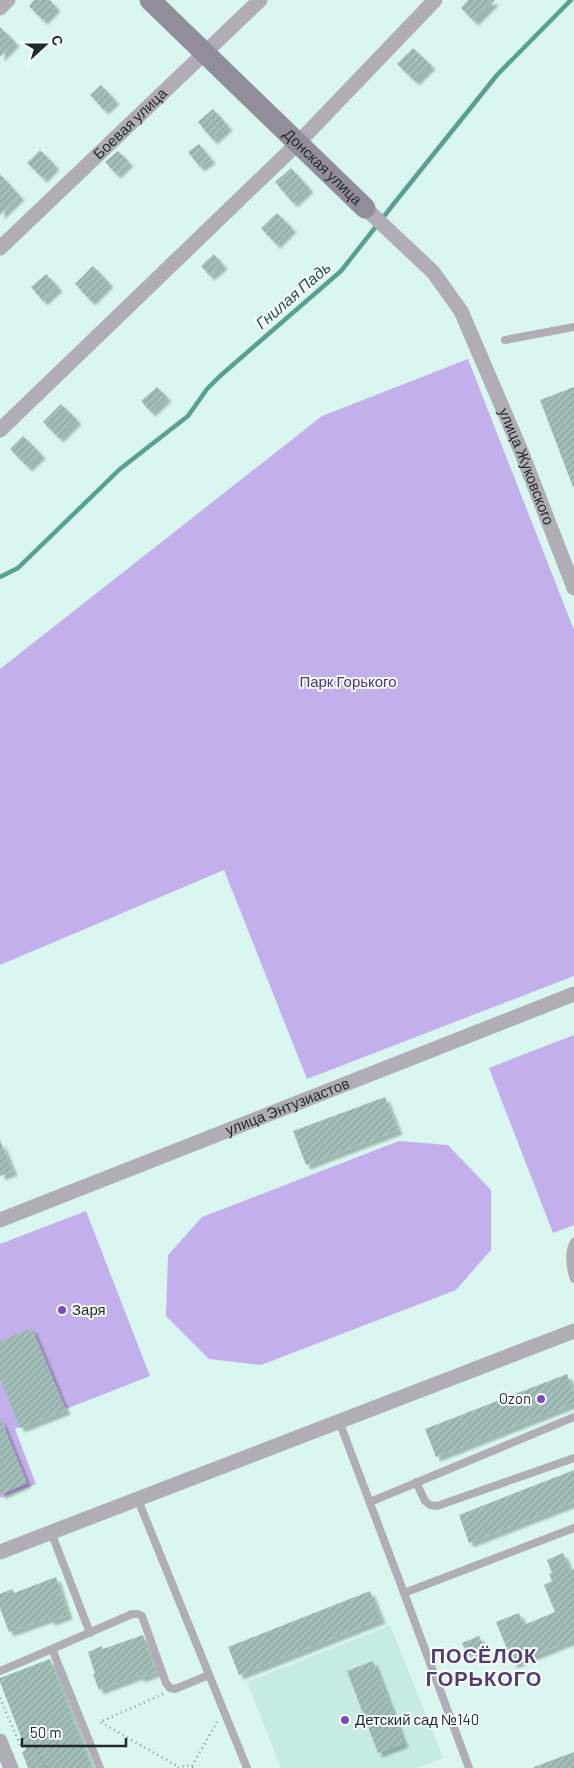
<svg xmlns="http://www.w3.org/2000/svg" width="574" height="1768" font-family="Barlow,sans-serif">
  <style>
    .built { fill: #c5ebe2 }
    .green { fill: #c4afed }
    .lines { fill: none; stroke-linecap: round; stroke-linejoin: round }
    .stream { stroke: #57a092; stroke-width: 4.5 }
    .building { fill: url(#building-hatch); filter: url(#shadow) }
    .path { stroke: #809590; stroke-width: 2.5; stroke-dasharray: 1 4; stroke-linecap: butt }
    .lane { stroke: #b0adb7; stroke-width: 8 }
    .street { stroke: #b0adb7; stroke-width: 15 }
    .secondary { stroke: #918d9b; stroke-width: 21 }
    .poi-dot { fill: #7b49c0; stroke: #f8fefd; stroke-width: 2 }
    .labels { text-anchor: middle; stroke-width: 4; stroke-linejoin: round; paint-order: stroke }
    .street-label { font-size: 15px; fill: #1f2a27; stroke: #f8fefd }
    .park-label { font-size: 15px; fill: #513180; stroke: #f8fefd }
    .poi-label { font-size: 15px; fill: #1f2a27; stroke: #f8fefd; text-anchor: start }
    .water-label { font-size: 16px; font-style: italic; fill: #28544c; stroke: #f8fefd }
    .district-label { font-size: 20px; font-weight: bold; letter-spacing: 1px; fill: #513b77; stroke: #f8fefd }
  </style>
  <defs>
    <pattern id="building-hatch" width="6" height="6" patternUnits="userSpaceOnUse" patternTransform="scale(1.25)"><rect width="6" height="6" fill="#a3bfb9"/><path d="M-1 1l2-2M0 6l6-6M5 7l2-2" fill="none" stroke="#8ca49f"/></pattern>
    <filter id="shadow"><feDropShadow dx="4.5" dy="4.5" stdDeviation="1" flood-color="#0004"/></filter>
  </defs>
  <rect width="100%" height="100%" fill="#d9f7f0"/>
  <path class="built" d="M390,1625L443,1758L417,1768H281L247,1682Z"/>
  <path class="green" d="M468,359L574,630V976L307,1079L224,870L0,965V669L322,416Z
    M574,1035V1225L553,1233L489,1068Z
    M399,1141L448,1145L491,1190V1250L456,1290L261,1365L209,1359L166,1316L168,1255L202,1217Z
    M86,1211L150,1376L15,1429L36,1484L0,1498V1244Z"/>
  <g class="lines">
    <path class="stream" d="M0,577L18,568L120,469L188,416L207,389L220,376L341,271L396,201L497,75L571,0"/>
  </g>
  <path class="building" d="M34,0H50L56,7L43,20L29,6Z
    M468,0H495L474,21L461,8Z
    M0,27L15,42L0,57Z
    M413,48L431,65L415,81L397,64Z
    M101,85L115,100L104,110L90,95Z
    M213,109L228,126L213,140L198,122Z
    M199,144L211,159L200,167L188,152Z
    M40,150L55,165L43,178L27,163Z
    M118,151L129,162L116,174L105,162Z
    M291,168L309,188L293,203L275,182Z
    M0,174L20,196L0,215Z
    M277,213L292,228L276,244L261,228Z
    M214,254L223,265L210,276L201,266Z
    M93,266L109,283L91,301L75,284Z
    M46,274L58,287L43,301L31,287Z
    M157,387L167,397L151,412L141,401Z
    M574,387V487H573L540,400Z
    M61,404L77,420L59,438L43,422Z
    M23,436L41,454L28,467L10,449Z
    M385,1097L398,1130L306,1165L293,1131Z
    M0,1140L13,1171L0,1176Z
    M32,1328L66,1410L20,1428L0,1378V1341Z
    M567,1374L574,1393V1403L436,1457L425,1429Z
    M0,1417L27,1483L0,1495Z
    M574,1470V1502L469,1543L459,1515Z
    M563,1553L570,1570L574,1569V1639L513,1664L496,1622L519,1613L524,1625L555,1612L544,1585L552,1581L549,1574L552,1573L547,1560Z
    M56,1577L68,1615L51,1621L49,1618L9,1632L0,1608V1594L12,1589L14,1593Z
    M370,1591L381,1619L239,1675L228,1647Z
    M143,1635L156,1672L140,1678L139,1675L99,1690L93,1674H95L88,1652L102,1646L103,1649Z
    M479,1636L485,1649L468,1656L462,1643Z
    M50,1659L75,1724L92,1768H28L22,1752L26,1750L0,1682V1678Z
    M373,1661L404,1743L378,1753L347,1671Z
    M574,1752V1768H534V1767Z"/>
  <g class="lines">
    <path class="path" d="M163,1694L100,1722L179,1767
      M0,1698L21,1747H37L46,1768
      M192,1766L217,1722
      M178,1768L186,1765L194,1768"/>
    <path class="lane" d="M505,340L574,327
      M574,1242C568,1253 570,1267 574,1279
      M339,1421L404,1593L574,1528
      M416,1482L425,1501L430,1505L437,1506L574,1458
      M138,1500L247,1768
      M370,1502L574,1417
      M51,1532L90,1633
      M404,1593L469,1768
      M52,1649L132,1614H138L142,1616L166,1683L170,1688L175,1689L209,1675
      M0,1671L52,1649L100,1768"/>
    <g class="street">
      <path d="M0,8L8,0"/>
      <path id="s1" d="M365,208L433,272L461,311L521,451L574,588"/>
      <path id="s2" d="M0,248L260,0"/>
      <path d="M0,430L298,143L435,0"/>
      <path id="s3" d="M0,1220L574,994"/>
      <path d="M0,1552L574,1331"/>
      <path d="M0,1741L11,1768"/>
    </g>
    <path class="secondary" id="s4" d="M150,0L365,208"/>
  </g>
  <g class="poi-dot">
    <circle cx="62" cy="1310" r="5"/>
    <circle cx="541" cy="1399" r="5"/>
    <circle cx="345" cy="1720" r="5"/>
  </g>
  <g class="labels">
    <g class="street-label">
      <text dy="5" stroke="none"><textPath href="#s2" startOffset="180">Боевая улица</textPath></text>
      <text dy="5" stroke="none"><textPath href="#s4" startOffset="240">Донская улица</textPath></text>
      <text dy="5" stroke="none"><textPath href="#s1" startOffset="310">улица Жуковского</textPath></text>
      <text dy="5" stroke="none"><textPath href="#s3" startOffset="309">улица Энтузиастов</textPath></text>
    </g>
    <g class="park-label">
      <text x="348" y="687">Парк Горького</text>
    </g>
    <g class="poi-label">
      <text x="72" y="1315">Заря</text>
      <text x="531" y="1404" text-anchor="end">Ozon</text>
      <text x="355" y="1725">Детский сад №140</text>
    </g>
    <g class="water-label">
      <text transform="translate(293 295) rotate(-41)" y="6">Гнилая Падь</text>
    </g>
    <g class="district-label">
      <text x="484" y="1663">ПОСЁЛОК<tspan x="484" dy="23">ГОРЬКОГО</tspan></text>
    </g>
  </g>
  <g transform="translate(45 45) rotate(69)" stroke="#f8fefd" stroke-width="4" paint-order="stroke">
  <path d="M0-4L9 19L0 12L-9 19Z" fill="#1f2a27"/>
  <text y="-8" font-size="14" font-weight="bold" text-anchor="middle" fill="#1f2a27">С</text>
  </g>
  <path d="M22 1738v8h104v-8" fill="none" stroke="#1f2a27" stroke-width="2.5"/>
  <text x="30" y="1738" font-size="15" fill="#1f2a27" stroke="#f8fefd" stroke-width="4" paint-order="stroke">50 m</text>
</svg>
